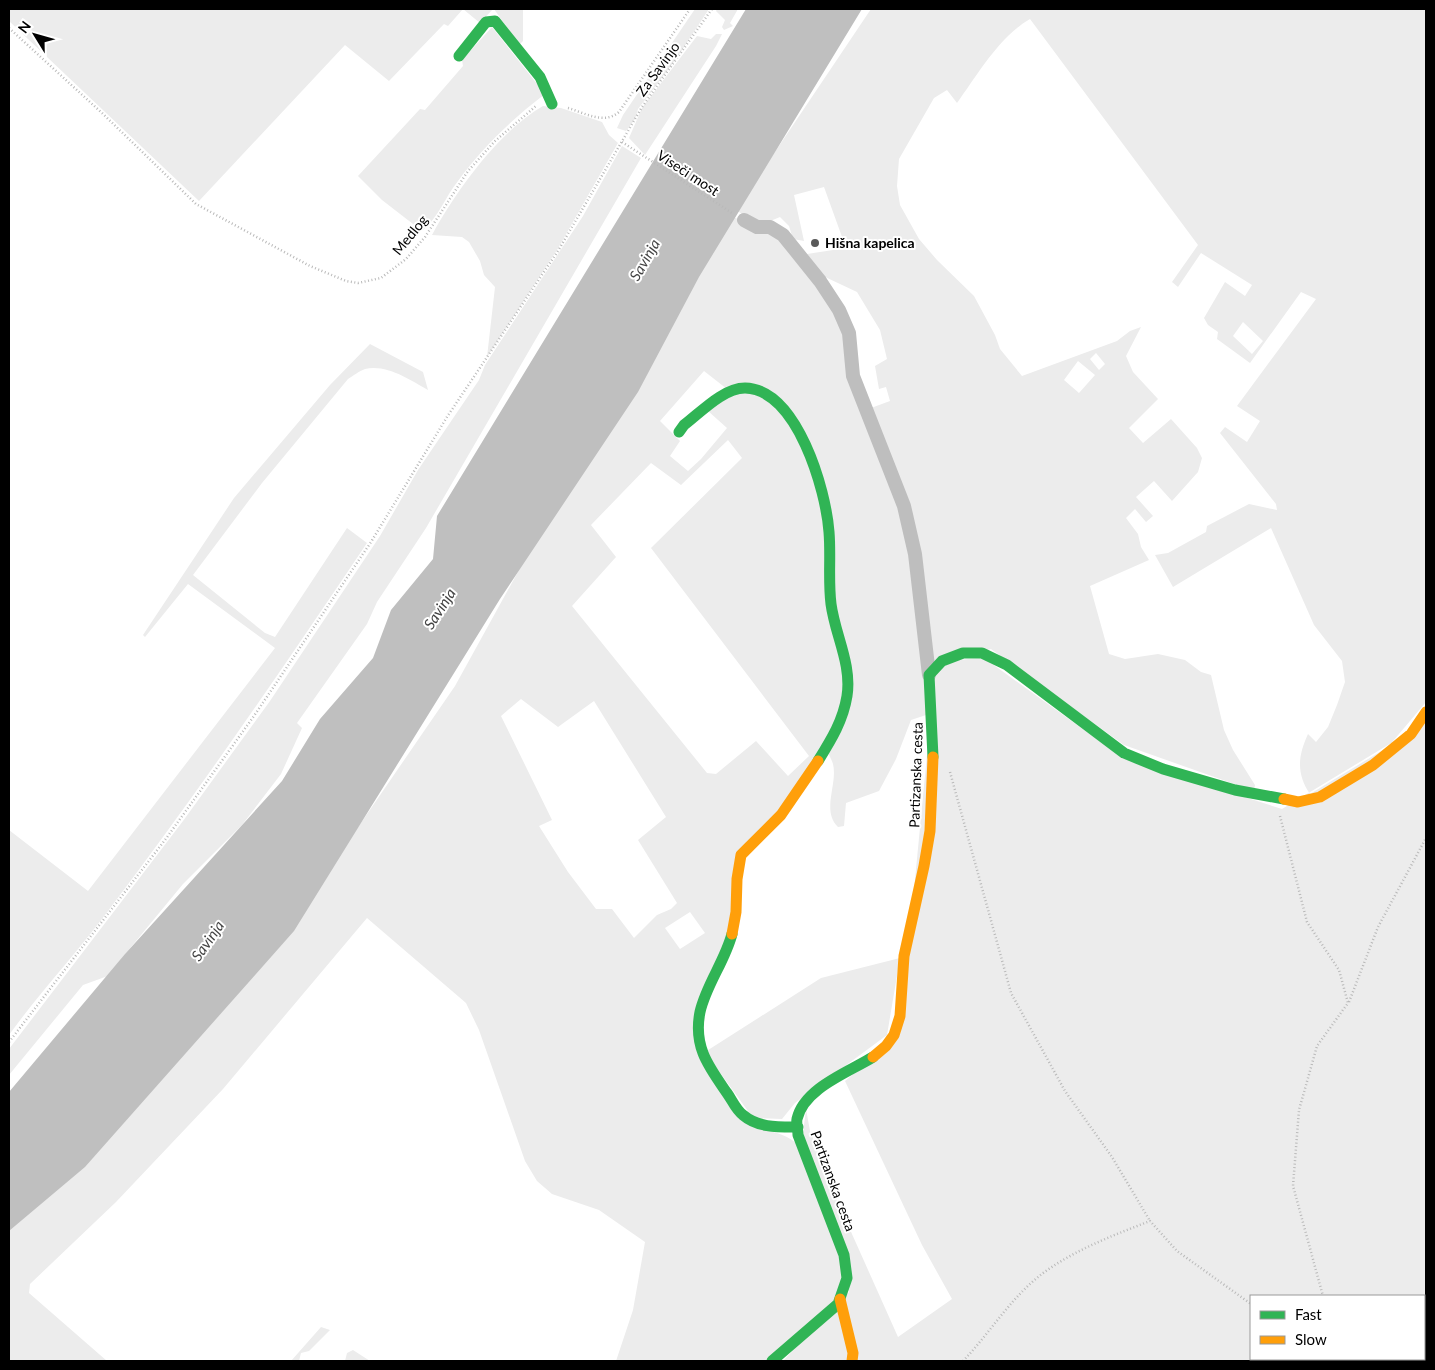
<svg xmlns="http://www.w3.org/2000/svg" width="1435" height="1370" font-family="Lato,sans-serif">
  <style>
    .green { fill: #ececec; fill-rule: evenodd }
    .water { fill: #bfbfbf }
    .lines { fill: none; stroke-linecap: round; stroke-linejoin: round }
    .path { stroke: #b9b9b9; stroke-width: 2.5; stroke-dasharray: 1 2.5; stroke-linecap: butt }
    .street { stroke: #bebebe; stroke-width: 14 }
    .fast { stroke: #30b455; stroke-width: 11 }
    .slow { stroke: #ff9f0a; stroke-width: 11 }
    .poi-dot { fill: #595959; stroke: #fff; stroke-width: 2 }
    .labels { text-anchor: middle; stroke-width: 4; stroke-linejoin: round; paint-order: stroke }
    .street-label { font-size: 14px; fill: #000; stroke: #fff }
    .poi-label { font-size: 14px; font-weight: bold; fill: #000; stroke: #fff; text-anchor: start }
    .water-label { font-size: 15px; font-style: italic; fill: #444; stroke: #fff }
  </style>
  <rect width="100%" height="100%" fill="#fff"/>
  <path class="green" d="M9,9H493L480,23L463,9L448,26L444,24L389,81L345,45L199,201L9,21Z
    M494,9H523V41L519,45Z
    M695,9H709L676,59L638,109L635,119L626,131L617,128L623,115Z
    M717,9H738L730,23L733,26L724,30L722,27L725,20L716,11Z
    M871,9H1426V702L1388,747L1310,794C1296,773 1298,756 1308,734L1316,742L1328,727L1337,705L1345,682L1342,661L1314,625L1271,528L1173,587L1155,555L1168,553L1206,532L1207,526L1249,504L1277,510L1276,504L1220,433L1225,427L1247,442L1260,421L1237,406L1316,299L1301,292L1250,363L1217,339L1218,332L1208,325L1204,318L1225,282L1245,296L1252,285L1201,253L1178,287L1172,282L1198,245L1030,19C999,37 978,74 957,103L947,90L934,98L899,159L897,186L900,205L919,239L937,260L974,296L995,335L1000,349L1022,376L1117,341L1130,331L1141,327L1126,356L1133,372L1158,399L1129,428L1143,443L1171,419L1197,448L1202,458L1198,472L1172,501L1154,481L1136,497L1153,516L1146,522L1135,509L1126,518L1138,534L1141,547L1149,560L1090,586L1109,654L1125,659L1158,654L1185,660L1201,672L1211,675L1224,730L1233,750L1255,785L1254,791L1124,745L991,649L933,662L916,532L871,408L890,401L886,387L879,389L875,366L887,359L880,330L857,292L823,276L807,254L846,248L824,187L794,195L804,241L793,239L789,226L780,217L763,224L754,222L736,210ZM1243,322L1263,341L1252,354L1233,336ZM1096,353L1105,364L1099,370L1090,359ZM1078,361L1095,375L1079,393L1064,380Z
    M492,27L545,94C512,119 482,148 458,181C445,197 439,217 422,231L382,200L358,176L420,109L425,110L463,66L462,60Z
    M716,34H722L716,46L645,155L629,138L642,108L697,36L711,39Z
    M543,106L561,108L602,122L609,135L618,143L557,250L487,357L495,287L484,275L480,261L469,242L462,237L432,235C456,191 499,131 543,106Z
    M622,146L641,158L426,528L377,602L367,624L297,723L302,728L281,774L242,825L183,884L122,958L116,973L83,985L9,1075V1049L183,821L270,701L380,536L418,470L479,380L485,365L583,216Z
    M734,217L753,228L771,229L780,235L824,291L838,314L847,338L851,372L901,511L908,535L926,674L929,714L911,720L896,759L879,791L846,803L844,826L838,827C821,811 838,784 833,764C832,760 829,756 828,752C841,731 849,710 852,685C854,671 848,662 845,649C841,632 837,614 835,596C833,574 834,551 831,528C826,476 798,369 727,389L704,371L660,421L680,441L670,456L688,471L701,459L727,428L708,411L735,392L756,393L779,409L796,433L814,472L818,491L826,533L830,622L844,669L840,720L827,743L772,822L751,839L739,852L736,859C730,888 734,918 725,946C720,962 711,976 704,991C685,1032 697,1059 721,1093C725,1100 730,1109 736,1115C754,1134 782,1127 799,1146L841,1253L843,1278L840,1293L834,1303L768,1361H616L633,1310L645,1242L599,1210L552,1194L537,1181L525,1161L479,1030L466,1003L367,918L223,1089L116,1202L30,1284L29,1293L107,1361H9V1229L104,1138L219,1009L319,884L455,686L535,541L667,317ZM728,440L742,458L651,548L809,756L788,776L756,741L716,774L707,773L572,606L616,557L591,525L651,463L681,485ZM521,699L558,727L594,701L666,817L638,840L677,903L671,909L657,915L634,938L612,909H596L568,872L539,826L552,820L501,716ZM690,912L705,933L680,949L665,928Z
    M370,344L423,372L428,390C410,380 387,364 365,369C359,371 353,376 348,379L262,483L193,575L265,633L275,637L347,528L367,543C283,668 199,791 108,911C76,954 40,992 9,1035V830L88,891L275,648L188,584L145,637L143,635L234,498L330,385Z
    M984,658L1123,758L1282,809L1426,722V1361H783L849,1292L803,1133L806,1109L810,1131L835,1196L898,1337L952,1299L922,1245L845,1081L900,1035L935,672L954,660ZM1251,1296H1424V1359H1251Z
    M900,958L887,1035L795,1103L782,1119L753,1118L705,1052L821,978Z
    M321,1327L330,1330L309,1351L301,1353L299,1361H291Z
    M353,1350L370,1361H345L347,1353Z"/>
  <path class="water" d="M746,9H862L699,277L638,392L500,599L294,931L85,1167L9,1231V1092L125,954L282,781L320,719L373,658L391,610L433,559L437,516Z"/>
  <g class="lines">
    <path class="path" d="M9,28L102,113L196,204L310,266L346,281L358,283L381,278L406,259L425,237L468,171L495,141L536,106
      M568,108C585,113 604,125 619,112L690,9
      M622,142L732,213
      M950,772L1011,993L1065,1091L1112,1157L1150,1221
      M1280,816L1307,922L1339,970L1348,1003L1317,1046L1299,1110L1293,1186L1323,1296
      M1349,1002L1378,927L1426,838
      M9,1042L165,840L254,716L371,542L447,417L558,251L642,107L712,9
      M1298,1359L1299,1361
      M1330,1359V1361
      M963,1361C991,1332 1012,1295 1046,1271C1077,1249 1114,1235 1150,1221L1177,1251L1251,1304"/>
    <path class="street" d="M744,220L757,227H770L783,235L820,281L839,310L849,333L853,376L904,506L915,554L929,675"/>
    <path class="fast" d="M459,56L486,22L495,21L540,77L552,104
      M679,432L684,425C700,413 723,388 745,388C797,389 826,490 829,532C831,556 828,580 831,604C835,635 852,664 847,696C843,721 831,740 818,761
      M933,757L929,675L942,661L963,653H982L1007,665L1124,753L1163,769L1235,790L1284,799
      M732,934C725,961 706,985 700,1012C693,1047 709,1067 727,1093C732,1100 736,1110 743,1115C758,1128 779,1127 798,1127
      M772,1361L838,1304L847,1278L844,1255L798,1135C798,1130 796,1124 797,1119C804,1088 849,1072 873,1057"/>
    <path class="slow" d="M1284,799L1298,802L1320,797L1373,765L1411,734L1426,712
      M732,934L736,912L737,879L741,855L781,815L818,761
      M873,1057L886,1046L894,1035L900,1016L904,956L924,866L930,831L933,757
      M840,1299L853,1353L852,1361"/>
  </g>
  <circle class="poi-dot" cx="815" cy="243" r="5"/>
  <g class="labels">
    <g class="street-label">
      <text transform="translate(658 69) rotate(-54)" y="5">Za Savinjo</text>
      <text transform="translate(688 173) rotate(33)" y="5">Viseči most</text>
      <text transform="translate(410 235) rotate(-51)" y="5">Medlog</text>
      <text transform="translate(916 775) rotate(-88)" y="5">Partizanska cesta</text>
      <text transform="translate(833 1181) rotate(70)" y="5">Partizanska cesta</text>
    </g>
    <g class="poi-label">
      <text x="825" y="248">Hišna kapelica</text>
    </g>
    <g class="water-label">
      <text transform="translate(645 260) rotate(-60)" y="5">Savinja</text>
      <text transform="translate(440 609) rotate(-57)" y="5">Savinja</text>
      <text transform="translate(208 941) rotate(-55)" y="5">Savinja</text>
    </g>
  </g>
  <rect width="1435" height="1370" fill="none" stroke="#000000" stroke-width="20"/>
  <rect x="1250" y="1295" width="175" height="65" fill="#ffffff" stroke="#999999"/>
  <rect x="1260" y="1311" width="25" height="8" fill="#30b455" stroke="#999999"/>
  <text x="1295" y="1320" font-size="15" fill="#000000">Fast</text>
  <rect x="1260" y="1336" width="25" height="8" fill="#ff9f0a" stroke="#999999"/>
  <text x="1295" y="1345" font-size="15" fill="#000000">Slow</text>
  <g transform="translate(35 35) rotate(307)" stroke="#ffffff" stroke-width="4" paint-order="stroke">
  <path d="M0-4L9 19L0 12L-9 19Z" fill="#000000"/>
  <text y="-8" font-size="14" font-weight="bold" text-anchor="middle" fill="#000000">N</text>
  </g>
</svg>
